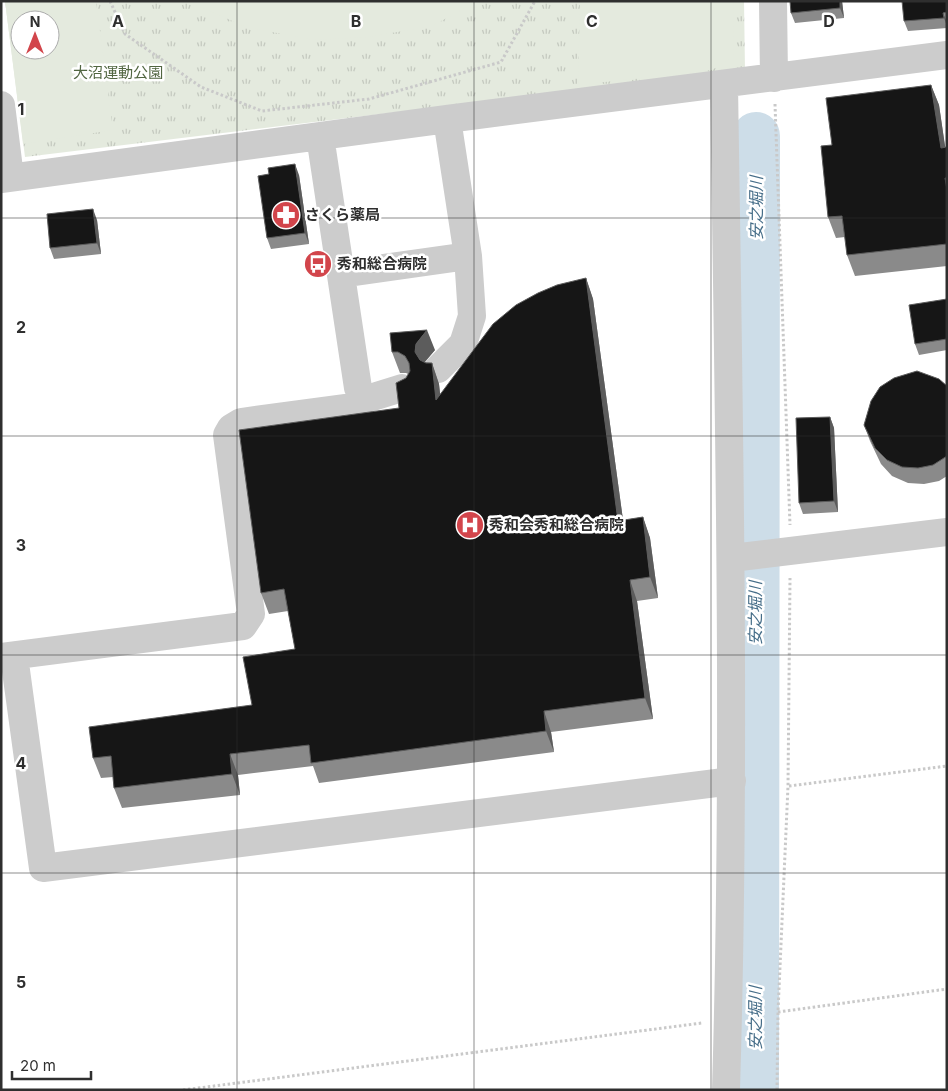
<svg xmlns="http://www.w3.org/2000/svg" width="948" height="1091" font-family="Inter,'Noto Sans JP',sans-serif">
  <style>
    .park { fill: url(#park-tufts); fill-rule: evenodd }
    .pitch { fill: #e4eade; fill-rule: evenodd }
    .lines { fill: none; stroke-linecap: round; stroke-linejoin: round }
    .river { stroke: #cddde8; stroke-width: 48 }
    .path { stroke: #c9c9c9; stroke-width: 3; stroke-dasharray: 2.5 2.5; stroke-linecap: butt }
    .minor { stroke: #ccc; stroke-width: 28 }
    .wall { fill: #8a8a8a }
    .shaded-wall { fill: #5c5c5c }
    .building { fill: #161616; stroke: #5c5c5c }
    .grid { fill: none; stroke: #2f2f2f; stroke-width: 1; stroke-opacity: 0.55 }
    .labels { text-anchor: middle; stroke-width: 5; stroke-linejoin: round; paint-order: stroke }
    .park-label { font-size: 15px; fill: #516641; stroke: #fff }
    .poi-label { font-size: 15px; font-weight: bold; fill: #2f2f2f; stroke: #fff; text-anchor: start }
    .water-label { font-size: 16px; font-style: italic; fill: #456d88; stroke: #fff }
    .grid-label { font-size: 16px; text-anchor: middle; font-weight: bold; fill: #2f2f2f; stroke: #fff; stroke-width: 5; stroke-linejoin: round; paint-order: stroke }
  </style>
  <defs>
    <pattern id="park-tufts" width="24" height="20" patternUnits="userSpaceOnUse" patternTransform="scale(1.25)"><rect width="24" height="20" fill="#e4eade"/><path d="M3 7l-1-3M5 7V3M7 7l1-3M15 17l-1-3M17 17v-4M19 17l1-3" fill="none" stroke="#c4c9bf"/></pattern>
  </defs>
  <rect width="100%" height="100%" fill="#fff"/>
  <path class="park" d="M5,1H744L745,70L25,157ZM20,20H50V50H20Z"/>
  <path class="pitch" d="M5,1H96L113,130L23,144ZM20,20H50V50H20Z
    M187,1H478L432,26L368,37L313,40L246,27Z
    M580,1H734L733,57L712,70L578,85Z"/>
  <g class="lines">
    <path class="river" d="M755,1090L756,136"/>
    <path class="path" d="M110,1L125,34L201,87L262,111L369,99L501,62L535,1
      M775,104L790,525
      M789,786L947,766
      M778,1012L947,989
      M183,1090L702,1023
      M777,1090L778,1012L788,786L790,578"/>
    <path class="minor" d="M773,1L774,78
      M724,84C729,419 736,754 726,1090
      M1,105L10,177
      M320,136L358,388L363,397H373L402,388
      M1,179L447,119L947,55
      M341,274L468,256
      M438,369L463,344L472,316L468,256L447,119
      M732,558L947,532
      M14,656L43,868L732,781
      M1,657L243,626L251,614L227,435L231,428L241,422L359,406L363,397"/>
  </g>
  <path class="wall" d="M842,1L844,18L795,23L791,13Z
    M947,1V28L908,31L904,21Z
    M931,85L939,105L945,147H947V266L855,276L847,255L845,237L836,238L828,217L832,145Z
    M299,175L309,244L271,249L267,238Z
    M97,220L101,254L54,259L50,248Z
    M586,278L593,299L623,520L643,517L650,538L658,598L637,601L653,719L551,732L554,752L319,783L313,766L238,775L240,795L122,808L114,788L113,777L101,778L93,758L252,705L295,649L288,611L269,614L261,593L399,408L406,378L408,374L406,373H400L392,352L435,350L425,362L432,363L439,384L440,394Z
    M947,299V350L919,355L915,344Z
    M947,386V476L939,481L924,484L908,483L892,476L881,464L870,441L864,425Z
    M830,417L834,428L838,512L803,514L799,503Z"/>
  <path class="shaded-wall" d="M840,1H842L844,18L840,8Z
    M943,13L947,22V26L944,18Z
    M931,85L939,105L947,159L941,148Z
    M295,164L299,175L309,244L305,233Z
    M93,209L97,220L101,254L97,243Z
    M586,278L593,299L626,542L618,521Z
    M427,330L435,350L423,364L415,352L416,344Z
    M432,363L439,384L443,420L436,400Z
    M830,417L834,428L838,512L834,501Z
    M643,517L650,538L658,598L650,577Z
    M630,580L637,601L653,719L645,698Z
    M544,711L551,732L554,752L546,731Z
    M230,754L238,775L240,795L232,774Z"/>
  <path class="building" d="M790,1H840V8L791,13Z
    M902,1H947V12L943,13L944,18L904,21Z
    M931,85L941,148L947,147V178H945L947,190V244L847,255L842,216L828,217L821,146L832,145L826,98Z
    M295,164L305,233L267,238L258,176L269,174L268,168Z
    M93,209L97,243L50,248L47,214Z
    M586,278L618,521L643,517L650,577L630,580L645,698L544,711L546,731L311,763L309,745L230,754L232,774L114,788L111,756L93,758L89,727L252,705L243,657L295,649L284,589L261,593L239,430L399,408L396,383L406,378L410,371L409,363L405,356L398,352H392L390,333L427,330L416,344L415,352L420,360L426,363H432L436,400L493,324L516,305L538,293L557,285Z
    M947,299V339L915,344L909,305Z
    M917,371L939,379L947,386V456L933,465L918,468L902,467L887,460L875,448L864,425L871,401L880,387L894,378Z
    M830,417L834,501L799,503L796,418Z"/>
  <path class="grid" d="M237,1V1090M474,1V1090M711,1V1090M1,218H947M1,436H947M1,655H947M1,873H947"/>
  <defs>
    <symbol id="pharmacy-disc" viewBox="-11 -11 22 22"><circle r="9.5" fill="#d2454b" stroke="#fff"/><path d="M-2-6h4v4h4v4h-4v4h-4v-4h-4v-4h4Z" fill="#fff"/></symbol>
    <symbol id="bus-disc" viewBox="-11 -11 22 22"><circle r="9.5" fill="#d2454b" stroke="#fff"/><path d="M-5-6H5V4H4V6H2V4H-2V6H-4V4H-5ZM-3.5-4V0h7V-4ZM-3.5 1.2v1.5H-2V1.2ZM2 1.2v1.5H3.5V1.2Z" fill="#fff"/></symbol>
    <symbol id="hospital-disc" viewBox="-11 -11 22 22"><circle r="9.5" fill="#d2454b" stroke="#fff"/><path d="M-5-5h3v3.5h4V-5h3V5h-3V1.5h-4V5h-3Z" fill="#fff"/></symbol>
  </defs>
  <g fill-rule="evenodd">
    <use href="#pharmacy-disc" x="270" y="199" width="32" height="32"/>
    <use href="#bus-disc" x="302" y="248" width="32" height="32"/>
    <use href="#hospital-disc" x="454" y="509" width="32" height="32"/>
  </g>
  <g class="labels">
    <g class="park-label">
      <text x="118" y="78">大沼運動公園</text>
    </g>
    <g class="poi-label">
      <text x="305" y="220">さくら薬局</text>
      <text x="337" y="269">秀和総合病院</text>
      <text x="489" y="530">秀和会秀和総合病院</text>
    </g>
    <g class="water-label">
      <text transform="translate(756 208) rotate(-90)" y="6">安之堀川</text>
      <text transform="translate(755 613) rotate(-90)" y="6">安之堀川</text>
      <text transform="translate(755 1018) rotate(-90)" y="6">安之堀川</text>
    </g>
  </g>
  <g class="grid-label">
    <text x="118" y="27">A</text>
    <text x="356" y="27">B</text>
    <text x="592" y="27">C</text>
    <text x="829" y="27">D</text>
    <text x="21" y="115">1</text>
    <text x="21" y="333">2</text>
    <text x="21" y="551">3</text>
    <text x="21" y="769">4</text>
    <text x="21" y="988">5</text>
  </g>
  <rect width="948" height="1091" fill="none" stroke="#2f2f2f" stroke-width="5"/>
  <g transform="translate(35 35)"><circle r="24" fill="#ffffff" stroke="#acacac"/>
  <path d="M0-4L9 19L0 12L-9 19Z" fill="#d2454b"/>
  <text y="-8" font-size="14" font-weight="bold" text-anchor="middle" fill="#2f2f2f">N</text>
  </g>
  <path d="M12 1071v8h79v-8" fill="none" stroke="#2f2f2f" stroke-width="2.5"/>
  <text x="20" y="1071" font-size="15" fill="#2f2f2f" stroke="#ffffff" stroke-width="4" paint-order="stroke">20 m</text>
</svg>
